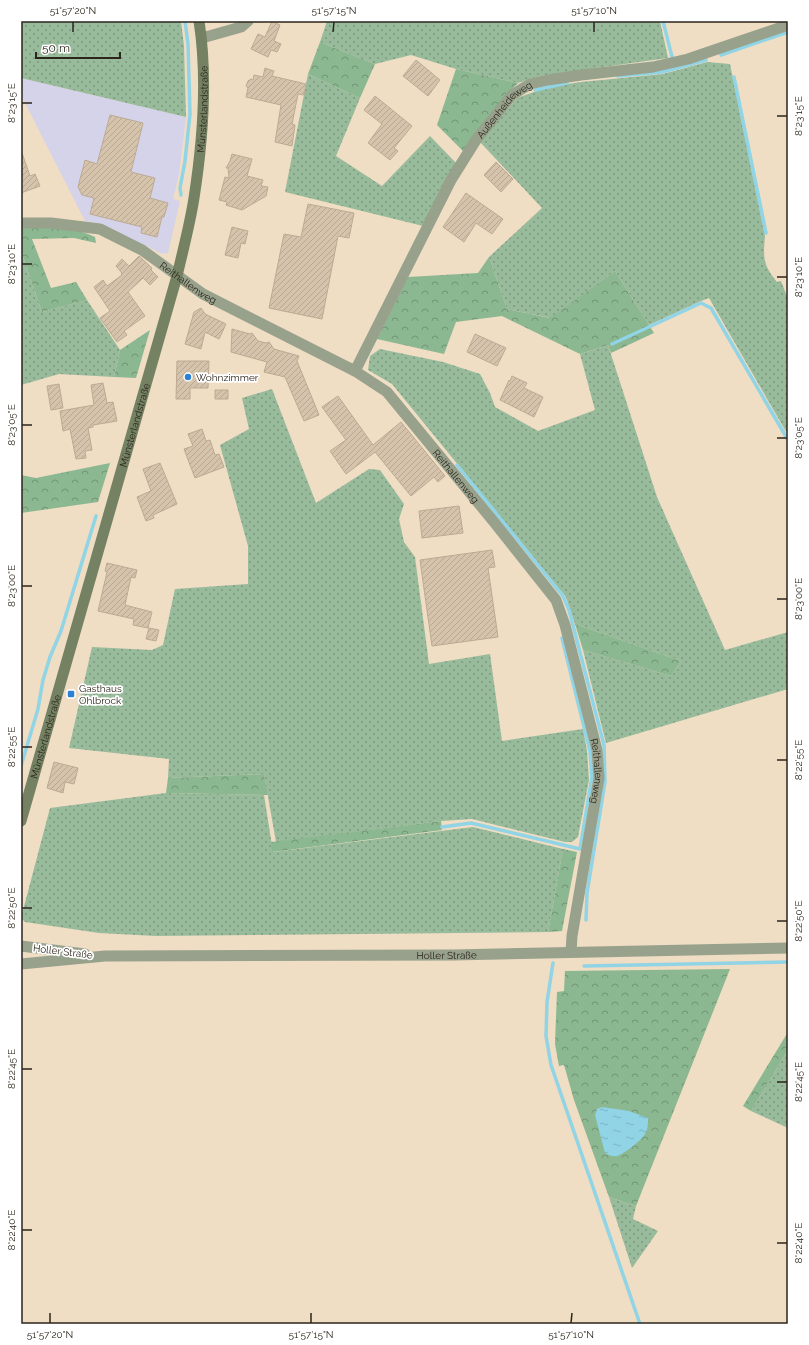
<svg xmlns="http://www.w3.org/2000/svg" width="809" height="1345" font-family="Raleway,sans-serif">
  <style>
    .commercial { fill: #d5d3e9 }
    .grass { fill: url(#grass-dots) }
    .forest { fill: url(#forest-crowns) }
    .water { fill: url(#water-ripples) }
    .lines { fill: none; stroke-linecap: round; stroke-linejoin: round }
    .stream { stroke: #90d4e5; stroke-width: 3.5 }
    .building { fill: url(#building-hatch); stroke: #bcaa93 }
    .minor { stroke: #97a18b; stroke-width: 11 }
    .tertiary { stroke: #97a18b; stroke-width: 11 }
    .secondary { stroke: #748263; stroke-width: 11 }
    .ticks { fill: none; stroke: #2c251c; stroke-width: 1.5 }
    .poi-dot { fill: #2d81d0; stroke: #fff; stroke-width: 1.5 }
    .labels { text-anchor: middle; stroke-width: 3.5; stroke-linejoin: round; paint-order: stroke }
    .street-label { font-size: 10px; fill: #2c251c; stroke: #fff }
    .poi-label { font-size: 10px; fill: #2c251c; stroke: #fff; text-anchor: start }
    .neatline { fill: none; stroke: #2c251c; stroke-width: 1.5 }
    .ticks-label { font-size: 10px; text-anchor: middle; fill: #2c251c }
  </style>
  <defs>
    <pattern id="grass-dots" width="8" height="8" patternUnits="userSpaceOnUse"><rect width="8" height="8" fill="#98bb9c"/><path d="M2 2h.1M6 6h.1" fill="none" stroke="#7c987e" stroke-width="1.8" stroke-linecap="round"/></pattern>
    <pattern id="forest-crowns" width="20" height="18" patternUnits="userSpaceOnUse"><rect width="20" height="18" fill="#8bb791"/><path d="M2 6a3 3 0 1 1 6 0M12 15a3 3 0 1 1 6 0" fill="none" stroke="#729576"/></pattern>
    <pattern id="water-ripples" width="26" height="14" patternUnits="userSpaceOnUse"><rect width="26" height="14" fill="#90d4e5"/><path d="M2 4q2-2 4 0t4 0M15 11q2-2 4 0t4 0" fill="none" stroke="#7cb6c4"/></pattern>
    <pattern id="building-hatch" width="6" height="6" patternUnits="userSpaceOnUse"><rect width="6" height="6" fill="#d5c3ab"/><path d="M-1 1l2-2M0 6l6-6M5 7l2-2" fill="none" stroke="#b7a793"/></pattern>
  </defs>
  <rect width="100%" height="100%" fill="#efddc4"/>
  <path class="commercial" d="M21,78L186,117L179,174L173,199L180,201L168,253L162,254L101,224L85,221L21,95Z"/>
  <path class="grass" d="M21,21H181L184,46L186,117L21,78Z
    M327,21H660L668,58L546,75L529,79L518,83L456,69L411,55L375,64L320,42Z
    M707,62L730,64L765,236C763,258 763,265 777,282L781,281L788,299V435L709,298L701,301L649,325L615,271L551,318L507,309L489,257L542,208L480,142L517,98L548,87L581,82L663,74Z
    M308,74L360,98L336,156L382,186L430,136L456,163L423,226L285,192Z
    M21,251L42,312L87,300L120,350L114,377L59,374L21,385Z
    M608,345L657,497L725,650L788,632V689L606,743L583,650L671,676L681,661L575,624L566,597L392,384L368,370L370,356L380,349L443,362L480,374L490,393L495,407L538,431L595,410L580,354Z
    M272,389L316,503L369,469L380,470L404,504L399,519L404,542L415,557L429,664L490,654L502,741L583,729L587,751L589,780L578,837L572,842H565L472,819L441,821L276,842L264,774L168,778L169,759L69,748L92,647L152,650L163,645L175,589L248,584V546L220,445L249,429L242,398Z
    M166,793L264,795L273,852L473,827L563,849L548,932L156,936L99,933L25,922L21,918L50,808Z
    M788,1050V1128L751,1111Z
    M609,1197L636,1206L633,1219L658,1231L632,1268Z"/>
  <path class="forest" d="M320,42L375,64L360,98L308,74Z
    M456,69L518,83L508,93L464,152L437,125Z
    M21,228C45,228 73,226 95,237L96,243L74,238L32,239L51,288L76,282L87,300L42,312L21,251Z
    M489,257L507,309L550,318L615,271L654,333L611,353L608,345L580,354L502,316L456,322L444,354L377,339L408,277L478,273Z
    M150,330L136,378L114,377L120,350Z
    M110,463L98,502L21,513V475L36,478Z
    M575,624L681,661L671,676L583,650Z
    M264,774L268,795L166,793L168,778Z
    M441,821L442,830L272,852L271,842Z
    M563,849L577,852L562,931L548,932Z
    M730,969L636,1206L609,1197L574,1100L564,1065L559,1066L555,1044L557,992L564,991L565,971Z
    M788,1032V1050L751,1111L743,1106Z"/>
  <path class="water" d="M602,1107L629,1111L648,1118C648,1124 648,1129 645,1134C642,1140 624,1154 617,1156C612,1157 609,1155 605,1153L595,1115L597,1109Z"/>
  <g class="lines">
    <path class="stream" d="M663,21L672,57
      M721,55L788,32
      M618,76L662,72L706,60
      M734,77L766,233
      M535,90L567,83
      M181,195L180,188L185,161L190,114L188,44L185,21
      M612,344L701,303L711,308L788,440
      M457,465L563,596L569,610L604,745L605,782L587,893L586,920
      M21,766L38,709L43,680L50,657L61,631L96,516
      M442,827L471,823L580,849L592,777L590,751L562,638
      M553,963L547,1002L546,1036L551,1065L640,1324
      M584,966L788,962"/>
  </g>
  <path class="building" d="M272,21L280,25L274,41L281,44L277,52L271,50L268,57L251,49L258,34L265,37Z
    M416,60L440,80L428,96L403,76Z
    M265,68L274,71L272,76L306,84L304,95L298,94L292,124L295,125L292,146L275,142L281,105L246,97L248,88L246,86L248,81L251,79L253,80L254,75L263,77Z
    M375,96L412,126L394,148L398,151L390,160L368,143L382,124L364,110Z
    M110,115L143,123L131,172L155,178L150,198L168,203L164,217H162L157,237L141,233L142,227L90,214L94,198L82,195L78,187L85,160L97,164Z
    M21,153H22L30,176L35,174L40,186L21,193Z
    M232,154L252,159L247,176L263,180L261,186L268,187L266,196L242,210L226,205L227,202L219,200L225,177L229,178L228,168H226L230,161Z
    M496,162L513,179L501,192L484,175Z
    M466,193L503,219L492,234L476,223L464,242L443,227Z
    M308,204L354,213L349,238L338,236L322,319L269,308L284,234L301,237Z
    M232,227L248,231L245,244L241,243L238,258L225,255Z
    M139,256L152,268L151,270L158,277L150,285L143,278L128,292L145,316L124,331L127,335L117,342L100,318L110,311L94,287L103,280L107,286L122,275L121,274L122,273L116,266L122,259L129,266Z
    M201,308L205,314L226,324L219,339L205,332L201,349L185,344L194,312Z
    M232,329L250,334L252,333L258,341L266,343L269,342L274,349L299,356L297,361L319,415L304,421L285,377L264,372L267,362L231,352Z
    M475,334L506,348L497,366L467,352Z
    M177,361H209L208,388H190V399H176Z
    M512,376L527,383L524,388L543,397L534,417L500,400L509,380L510,381Z
    M103,383L107,403L113,402L117,421L93,425V427L88,428L92,450L85,451L86,458L76,459L70,429L63,431L60,411L94,405L91,385Z
    M59,384L63,408L51,410L47,386Z
    M215,390H228V399H215Z
    M338,396L373,445L401,422L445,476L438,482L434,477L411,496L375,452L346,474L330,451L346,440L322,407Z
    M202,429L206,441L210,440L215,455L219,454L224,467L195,478L184,449L193,446L188,434Z
    M160,463L177,504L153,515L154,518L146,521L137,497L151,491L143,469Z
    M459,506L463,533L422,538L419,511Z
    M492,550L495,567L488,568L498,637L432,646L420,560Z
    M107,563L137,570L135,578L131,577L125,605L152,612L148,628L133,625L134,619L98,611L107,572L105,571Z
    M149,628L159,630L156,641L146,639Z
    M54,762L78,768L74,784L65,782L63,793L47,788Z"/>
  <g class="lines">
    <g class="minor">
      <path d="M202,38L241,27L248,21"/>
      <path id="s1" d="M21,223H51L100,229L142,250L203,294L355,371L387,392L494,522L556,600L565,625L597,750L599,778L572,936L571,952"/>
      <path id="s2" d="M355,371L451,180L476,140L512,95L530,84L548,80L581,75L653,67L688,59L788,25"/>
    </g>
    <g class="tertiary">
      <path d="M21,946L85,954"/>
      <path id="s3" d="M21,964L105,956L453,955L788,948"/>
    </g>
    <path class="secondary" id="s4" d="M21,821L177,276C183,250 190,224 194,198C203,140 208,79 199,21"/>
  </g>
  <path class="ticks" d="M73,32V22M333,32L334,22M594,32V22M22,103H32M777,116H787M22,264H32M777,277H787M22,425H32M777,438H787M22,586H32M777,599H787M22,747H32M777,760H787M22,908H32M777,921H787M22,1069H32M777,1082H787M22,1230H32M777,1243H787M50,1323V1313M311,1323V1313M571,1323L572,1313"/>
  <g class="poi-dot">
    <circle cx="188" cy="377" r="4"/>
    <rect x="67" y="690" width="8" height="8" rx="2"/>
  </g>
  <g class="labels">
    <g class="street-label">
      <text dy="4" stroke="none"><textPath href="#s4" startOffset="736">Münsterlandstraße</textPath></text>
      <text dy="4" stroke="none"><textPath href="#s2" startOffset="303">Außenheideweg</textPath></text>
      <text dy="4" stroke="none"><textPath href="#s1" startOffset="183">Reithallenweg</textPath></text>
      <text dy="4" stroke="none"><textPath href="#s4" startOffset="412">Münsterlandstraße</textPath></text>
      <text dy="4" stroke="none"><textPath href="#s1" startOffset="519">Reithallenweg</textPath></text>
      <text dy="4" stroke="none"><textPath href="#s4" startOffset="88">Münsterlandstraße</textPath></text>
      <text dy="4" stroke="none"><textPath href="#s1" startOffset="855">Reithallenweg</textPath></text>
      <text transform="translate(63 951) rotate(7)" y="4">Holler Straße</text>
      <text dy="4" stroke="none"><textPath href="#s3" startOffset="426">Holler Straße</textPath></text>
    </g>
    <g class="poi-label">
      <text x="196" y="381">Wohnzimmer</text>
      <text x="79" y="692">Gasthaus<tspan x="79" dy="12">Ohlbrock</tspan></text>
    </g>
  </g>
  <rect width="809" height="1345" fill="none" stroke="#ffffff" stroke-width="44"/>
  <path d="M36 52v6h84v-6" fill="none" stroke="#2c251c" stroke-width="2"/>
  <text x="42" y="52" font-size="12" fill="#2c251c" stroke="#ffffff" stroke-width="3" paint-order="stroke">50 m</text>
  <rect x="22" y="22" width="765" height="1301" class="neatline"/>
  <g class="ticks-label">
    <text x="73" y="14">51°57'20"N</text>
    <text x="334" y="14">51°57'15"N</text>
    <text x="594" y="14">51°57'10"N</text>
    <text transform="translate(11 103) rotate(-90)" y="4">8°23'15"E</text>
    <text transform="translate(798 116) rotate(-90)" y="4">8°23'15"E</text>
    <text transform="translate(11 264) rotate(-90)" y="4">8°23'10"E</text>
    <text transform="translate(798 277) rotate(-90)" y="4">8°23'10"E</text>
    <text transform="translate(11 425) rotate(-90)" y="4">8°23'05"E</text>
    <text transform="translate(798 438) rotate(-90)" y="4">8°23'05"E</text>
    <text transform="translate(11 586) rotate(-90)" y="4">8°23'00"E</text>
    <text transform="translate(798 599) rotate(-90)" y="4">8°23'00"E</text>
    <text transform="translate(11 747) rotate(-90)" y="4">8°22'55"E</text>
    <text transform="translate(798 760) rotate(-90)" y="4">8°22'55"E</text>
    <text transform="translate(11 908) rotate(-90)" y="4">8°22'50"E</text>
    <text transform="translate(798 921) rotate(-90)" y="4">8°22'50"E</text>
    <text transform="translate(11 1069) rotate(-90)" y="4">8°22'45"E</text>
    <text transform="translate(798 1082) rotate(-90)" y="4">8°22'45"E</text>
    <text transform="translate(11 1230) rotate(-90)" y="4">8°22'40"E</text>
    <text transform="translate(798 1243) rotate(-90)" y="4">8°22'40"E</text>
    <text x="50" y="1338">51°57'20"N</text>
    <text x="311" y="1338">51°57'15"N</text>
    <text x="571" y="1338">51°57'10"N</text>
  </g>
</svg>
